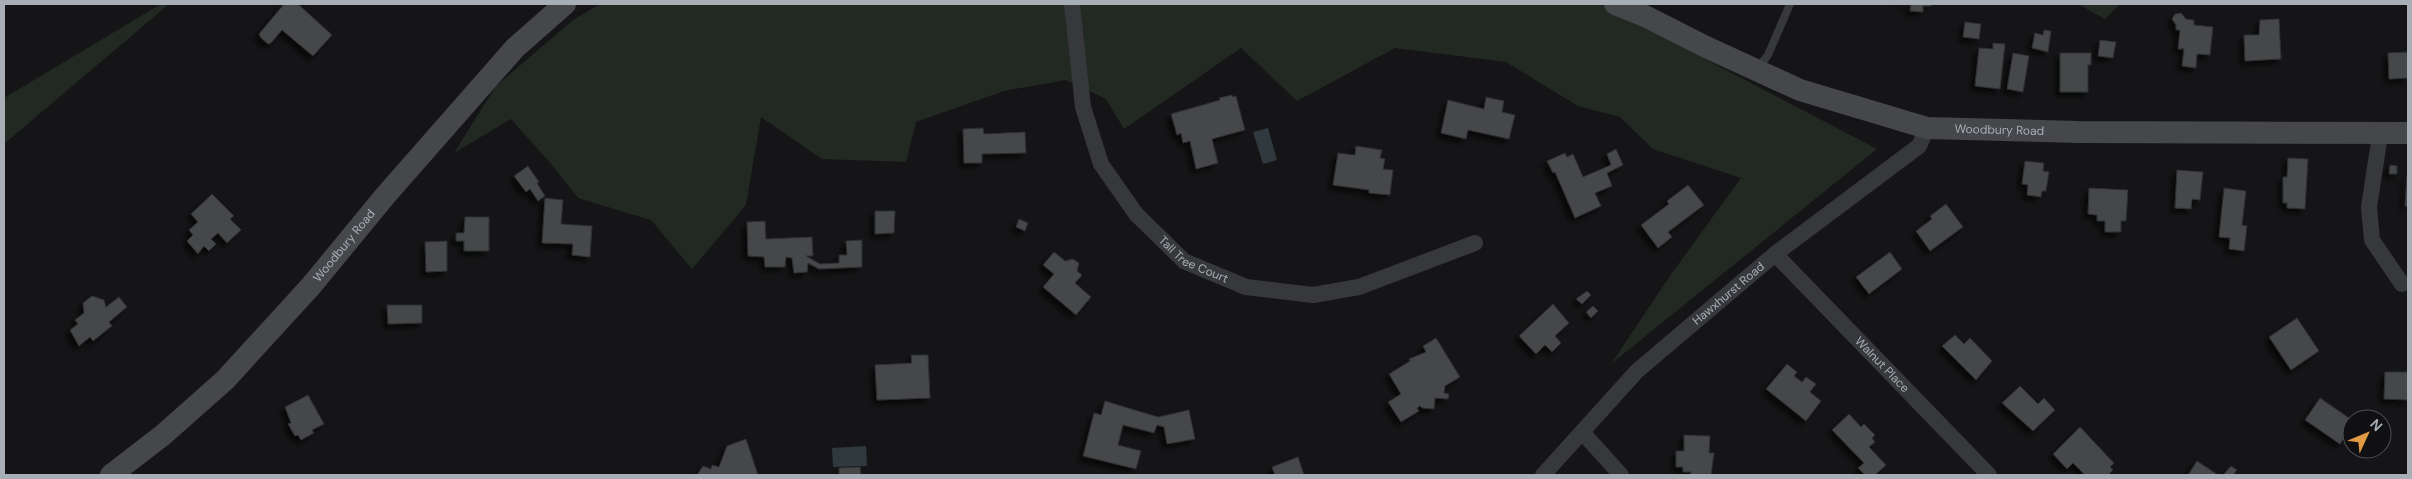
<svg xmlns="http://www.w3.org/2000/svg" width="2412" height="479" font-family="'DM Sans',sans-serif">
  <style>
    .green { fill: #222922 }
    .water { fill: #30393e }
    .building { fill: #44464a; stroke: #2f3033; filter: url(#shadow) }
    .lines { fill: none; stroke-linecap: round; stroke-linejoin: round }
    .service { stroke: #37383b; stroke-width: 8 }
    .minor { stroke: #37383b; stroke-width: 16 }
    .secondary { stroke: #45474b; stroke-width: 22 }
    .labels { text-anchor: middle; stroke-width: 5; stroke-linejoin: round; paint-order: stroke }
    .street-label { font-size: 12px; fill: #a8aeb6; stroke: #101012 }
  </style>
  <defs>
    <filter id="shadow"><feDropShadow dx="-4.5" dy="4.5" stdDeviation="2.5" flood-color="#0009"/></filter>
  </defs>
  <rect width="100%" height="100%" fill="#151517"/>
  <path class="green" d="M161,4H169L4,144V98Z
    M600,4H1600L1877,149L1611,364L1672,273L1741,178L1653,149L1620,117L1578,106L1506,62L1395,48L1297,101L1241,48L1124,129L1106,99L1066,80L1004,91L916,122L906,162L822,159L761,117L746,205L692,269L651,220L578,198L552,165L511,119L454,153L496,86L573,20Z
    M2078,4H2120L2105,19Z"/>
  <path class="water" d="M1268,128L1277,160L1263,164L1253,132Z
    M866,446L867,466L833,467L832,448Z"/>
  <path class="building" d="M284,4H298L332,35L313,56L282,30L271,43L268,44L261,38L259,34Z
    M1898,4H1932L1931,6H1923V12L1910,11L1911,4Z
    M2181,13L2186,19L2194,20V25L2213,27L2210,55L2197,54L2196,68L2182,66L2184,49H2178L2180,30H2176V25L2172,19L2175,14Z
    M2279,19L2281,59L2245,61L2244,35H2259L2260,20Z
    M1965,22L1981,24L1979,39L1963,37Z
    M2044,30L2051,31L2048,52L2032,48L2035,33L2043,35Z
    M2100,40L2116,42L2113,58L2098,56Z
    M1993,43L2005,44L2000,89L1975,86L1979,48L1993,49Z
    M2408,52V78L2389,79L2388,53Z
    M2013,53L2029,56L2023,92L2007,89Z
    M2060,53H2091V65H2088V92H2060Z
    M1232,95L1233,97L1236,96L1245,130L1212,139L1218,163L1196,169L1190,141L1183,143L1181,133L1177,135L1171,114L1220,100L1219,98Z
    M1486,97L1504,101L1502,112L1515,115L1509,139L1468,130L1466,139L1441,133L1448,100L1484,109Z
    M983,128L984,134L1025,132L1026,153L982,154V163H964L963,129Z
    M1356,146L1382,150L1380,158L1385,159L1383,169L1393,170L1390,195L1369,193V190L1333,185L1338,153L1355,155Z
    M1616,149L1623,165L1607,173L1612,186L1595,193L1601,206L1575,218L1555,172L1553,173L1547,161L1565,153L1567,157L1573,154L1583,177L1611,165L1607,154Z
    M2288,158L2308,159L2305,209L2287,208V203H2283V177H2287Z
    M2025,161L2044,163L2043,171L2049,172L2046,191H2042L2041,197L2027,195L2028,185L2022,184Z
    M2390,165L2397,166V174H2389Z
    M528,166L539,182L537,183L545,196L538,201L530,189L526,192L514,176Z
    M2177,170L2203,172L2200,200L2192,199L2191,209L2175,208Z
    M2407,176H2408V206H2405Z
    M1688,185L1704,205L1668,232L1672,237L1658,248L1641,225L1669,204L1667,201Z
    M2089,188L2128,190L2126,221H2121V232H2105V221H2097V215L2088,214Z
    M2224,188L2246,191L2242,225L2247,226L2244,251L2229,249L2230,238L2219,237Z
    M212,194L234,216L230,219L241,230L227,243L218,233L211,239L216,244L209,251L204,246L198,254L187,241L193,235L189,230L198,222L191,214Z
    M545,198L563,200L561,224L592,226L590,257L572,255L573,244L542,243Z
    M1946,204L1963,227L1930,251L1916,231L1932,219L1930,216Z
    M875,211H895L894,233L875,234Z
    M465,217H489V251H464V241H456V233H464Z
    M1019,219L1028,223L1025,231L1016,227Z
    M765,221L766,239L812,237L813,256H806L820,264L839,263V255H847L846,241L862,240V267L819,269L808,263L807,272L794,273L792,258L786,257L785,267H765L764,257L748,256L747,222Z
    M447,241V271L426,272L425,242Z
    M1054,252L1065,261L1073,259L1079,263L1077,271L1082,275L1075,283L1091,297L1076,315L1043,287L1054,274L1043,265Z
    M1890,252L1902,269L1869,294L1856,277Z
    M1587,291L1591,295L1582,304L1576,299Z
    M92,296L104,300L106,307L119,297L127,307L109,322L112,326L93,341L90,337L79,346L70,330L78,324L75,320L84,313L83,303Z
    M1553,304L1569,323L1555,336L1561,343L1552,352L1545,345L1536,354L1519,336Z
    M387,305H422V323L388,324Z
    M1593,306L1598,311L1591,318L1586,312Z
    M2297,318L2319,351L2291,370L2269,337Z
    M1955,335L1964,344L1970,338L1992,361L1976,380L1942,346Z
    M1436,338L1460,377L1445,386L1444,393L1449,394L1448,399L1435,398L1434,409L1422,408L1420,406L1417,408L1419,411L1401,422L1388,402L1401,394L1389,374L1410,361L1409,359L1426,352L1423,346Z
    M911,355H928L930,398L877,400L875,365L912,363Z
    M1787,364L1797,372L1794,376L1802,382L1806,377L1816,384L1810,392L1821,401L1806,421L1766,389Z
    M2385,372H2408V400L2384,399Z
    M2020,386L2038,404L2044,398L2055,410L2033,431L2002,403Z
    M308,395L324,424L312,430L314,433L301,440L298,435L295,436L288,424L291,423L285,407Z
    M2320,398L2352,420V426L2340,444L2305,420Z
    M1105,401L1158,417L1189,410L1195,439L1167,444L1164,427L1157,425L1154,433L1123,425L1118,445L1141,451L1136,469L1083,456L1094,413L1101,415Z
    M1849,414L1861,427L1864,424L1875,435L1872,438L1875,442L1869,447L1886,465L1875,475H1865L1858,468L1864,463L1832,430Z
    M2080,427L2114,463L2110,467L2113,470L2108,475H2085L2073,463L2067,469L2053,454Z
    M1684,435L1710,436L1709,453H1714L1711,475H1690L1691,472H1683V467H1676V451H1684Z
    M746,439L758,475H697L703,466L711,469L712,465L719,467L727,446Z
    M1298,457L1304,475H1275L1272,467Z
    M2197,461L2218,475H2188Z
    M2231,466L2237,470L2233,475H2223Z
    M860,467L861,475H839V468Z"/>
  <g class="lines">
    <path class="service" d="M1758,68L1768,55L1790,4"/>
    <g class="minor">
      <path id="s1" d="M1072,4L1083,107L1101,164L1136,214L1184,261L1246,287L1313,295L1359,287L1475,243"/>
      <path d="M2380,135L2369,207L2372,240L2402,284"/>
      <path id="s2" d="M1775,254L1989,475"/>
      <path d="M1583,433L1621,475"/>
      <path id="s3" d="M1543,475L1637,371L1775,254L1919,146L1927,128"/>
    </g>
    <g class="secondary">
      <path id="s4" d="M1615,4L1645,16L1706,47L1800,90L1927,128L2079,132L2408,133"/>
      <path id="s5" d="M111,475L163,435L225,380L311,286L385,196L515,48L565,4"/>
    </g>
  </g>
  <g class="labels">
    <g class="street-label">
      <text dy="4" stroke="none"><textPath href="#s4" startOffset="409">Woodbury Road</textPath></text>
      <text dy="4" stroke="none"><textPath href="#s5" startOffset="328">Woodbury Road</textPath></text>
      <text dy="4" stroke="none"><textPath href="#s1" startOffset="299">Tall Tree Court</textPath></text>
      <text dy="4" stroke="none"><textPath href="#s3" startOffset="260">Hawxhurst Road</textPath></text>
      <text dy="4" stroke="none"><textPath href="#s2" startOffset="154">Walnut Place</textPath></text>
    </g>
  </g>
  <rect width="2412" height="479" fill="none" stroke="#a8aeb6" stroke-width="10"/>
  <g transform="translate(2367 434) rotate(46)"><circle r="24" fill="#101012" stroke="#4d4f54"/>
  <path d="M0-4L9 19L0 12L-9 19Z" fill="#e19943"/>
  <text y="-8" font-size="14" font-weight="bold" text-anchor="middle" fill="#a8aeb6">N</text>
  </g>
</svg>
